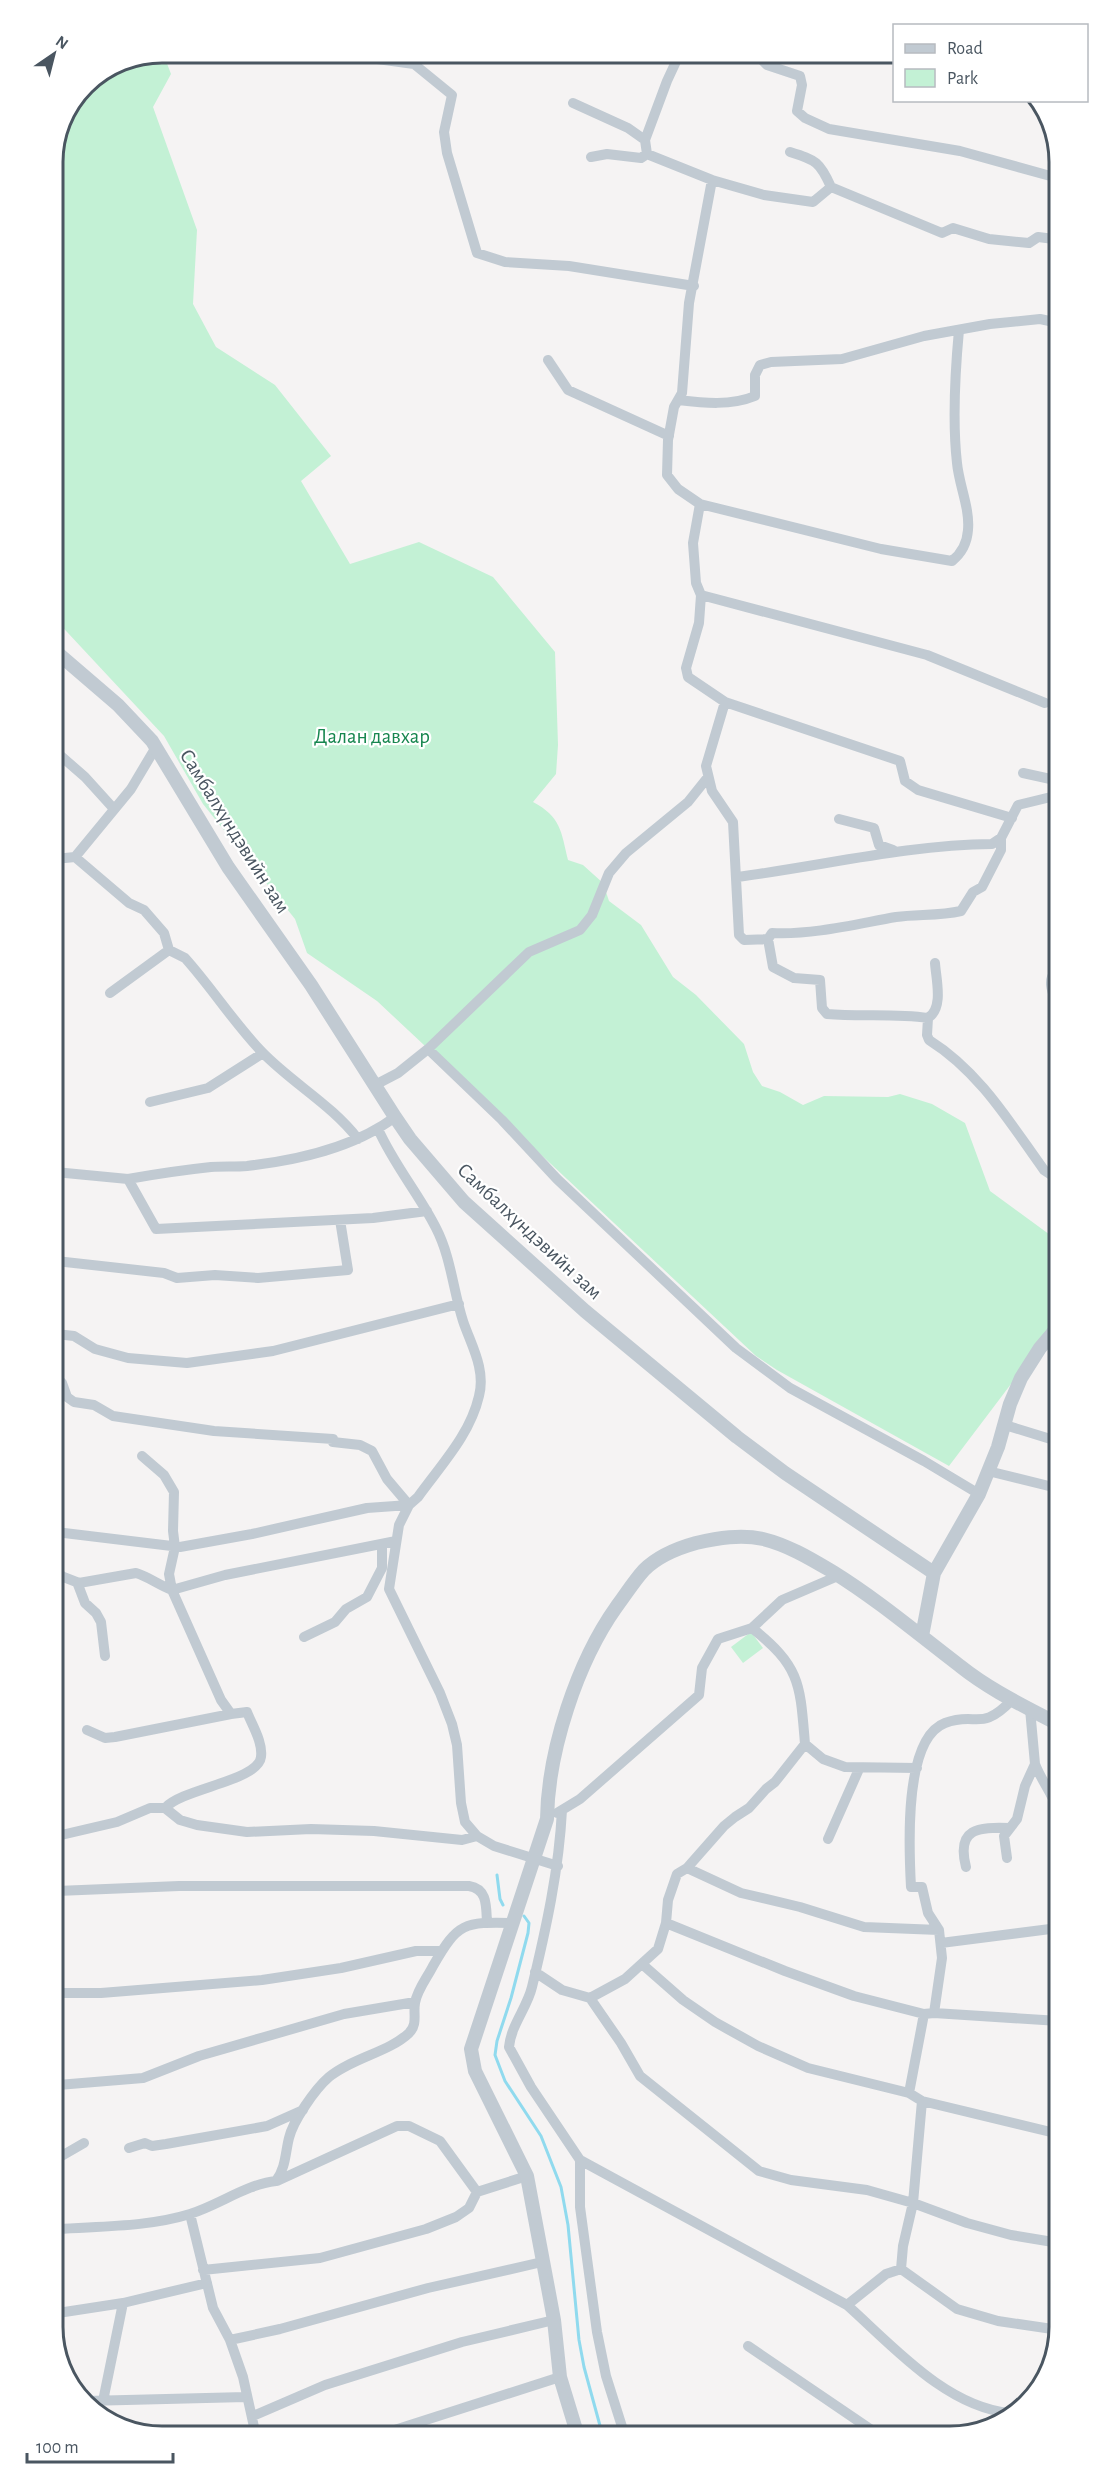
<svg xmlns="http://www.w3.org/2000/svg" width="1112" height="2489" font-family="'Alegreya Sans',sans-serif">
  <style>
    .green { fill: #c3f1d5 }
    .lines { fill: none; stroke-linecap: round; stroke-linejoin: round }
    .stream { stroke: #90daee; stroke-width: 3 }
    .minor { stroke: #c1cad2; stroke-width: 10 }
    .tertiary { stroke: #c1cad2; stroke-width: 14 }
    .labels { text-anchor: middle; stroke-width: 4.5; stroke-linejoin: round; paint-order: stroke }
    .park-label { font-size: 21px; fill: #17864f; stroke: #fff }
    .street-label { font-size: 21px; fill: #4a5661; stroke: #fff }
    .rim { fill: none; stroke: #4a5661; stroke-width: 3 }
  </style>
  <rect width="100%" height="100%" fill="#f5f3f3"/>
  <path class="green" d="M163,53L171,74L153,107L197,230L193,304L216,347L275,385L331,456L301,481L350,564L419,542L493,577L555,652L558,745L556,774L533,802C561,817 561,831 568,860L583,865L603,883L609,901L641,925L673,977L696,995L744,1044L753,1072L762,1086L780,1092L803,1105L824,1096L888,1097L900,1094L932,1104L965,1123L990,1191L1057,1240V1323L949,1466L777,1370L756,1356L377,1001L307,953L295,919L203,804L164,736L54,618L53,155L85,84L120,61Z
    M751,1632L763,1648L743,1663L731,1647Z"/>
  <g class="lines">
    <path class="stream" d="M497,1875L500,1899L503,1905
      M524,1916L529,1923L528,1933L511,1998L497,2041L495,2055L505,2081L541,2136L561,2187L568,2225L579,2340L584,2367L602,2433"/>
    <path class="minor" d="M353,53L370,58L414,64L452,95L444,132L447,153L477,253L505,262L569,266L694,286
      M756,54L767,65L800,76L802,85L797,111L805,118L829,129L960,151L1054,177
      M573,103L628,128L645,140L647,154L712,180L764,195L813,202L831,187L942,233L953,228L989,239L1029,243L1038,237L1054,239
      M1040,109H1041
      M645,140L667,81L680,53
      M790,152C816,160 820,162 831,187
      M591,157L607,154L641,158L647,154
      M712,180L689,303L682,393L674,407L668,440L667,475L678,489L700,504L693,543L696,583L701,595L699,623L686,668L688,677L725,702L900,761L905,781L918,790L1012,818
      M548,360L568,390L669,436
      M678,400C704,403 731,406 755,396V375L760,365L771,362L842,359L924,336L990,324L1040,319L1054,322
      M700,504L881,549L952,561C962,553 967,544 968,530C970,508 959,485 957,463C952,419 955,373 959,330
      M701,595L927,655L1045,703
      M725,702L706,766L712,791L733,822L739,935L744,940L768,939L773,967L794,978L820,980L822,1008L827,1014C861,1017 894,1013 928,1018
      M54,750L85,777L114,809
      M1023,773L1055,780
      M839,819L874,828L879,845L893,850
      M75,857L129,903L144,910L164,933L169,950L185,958C212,988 234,1023 262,1052C292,1083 332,1105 358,1139
      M55,859L75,857L131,789L156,747
      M737,877C822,866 906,845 992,844L1001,838
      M768,939L772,933C813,935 856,924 896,917C918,914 939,916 961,911L973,892L982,887L1001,850V838L1018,805L1055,796
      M935,963C936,979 944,1008 928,1018L927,1035L929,1040C980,1072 1010,1123 1044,1170L1056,1178
      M1056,971C1047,980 1052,991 1056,1002
      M110,993L169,950
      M428,1049L529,952L580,930L592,915L609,873L626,853L688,802L708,777
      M375,1085L398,1073L428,1049L502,1120L557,1179L736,1348L790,1388L924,1461L979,1494
      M150,1102L208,1088L263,1053
      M378,1129C394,1165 419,1194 436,1228C451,1257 453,1290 463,1321C471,1345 486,1369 479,1396C470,1435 441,1465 418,1497L409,1505L399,1525L389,1589L440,1693L452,1724L457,1745L461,1803L465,1822L477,1836L494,1846L558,1866
      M55,1172L128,1179L156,1229L373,1218L427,1211
      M128,1179C156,1174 183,1170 211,1167C223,1166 235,1167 247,1166C298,1160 354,1148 395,1117
      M56,1261L164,1273L177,1278L215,1275L258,1278L348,1270L340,1220
      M56,1334L74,1336L95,1349L128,1358L187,1363L273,1351L459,1304
      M1044,1342L1057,1348
      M56,1377L62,1383L67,1397L74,1402L94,1405L113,1416L214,1431L333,1439V1442L360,1445L372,1451L387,1479L409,1505
      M1005,1425L1057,1441
      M142,1456L164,1475L174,1492L173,1531L175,1547L169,1574L172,1590
      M988,1471L1057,1488
      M56,1532L180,1547L252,1534L367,1508L409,1505
      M56,1565L61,1576L79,1583L136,1573C149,1577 159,1585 172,1590
      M77,1582L85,1603L96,1613L101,1622L105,1656
      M752,1628C801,1667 800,1684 805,1744L823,1759L845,1767L917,1768
      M304,1637L335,1622L346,1609L367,1597L382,1568V1545
      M87,1730L105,1738L115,1737L231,1714
      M1035,1764C1041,1780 1052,1793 1058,1810
      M165,1808C183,1788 258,1781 261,1757C263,1742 252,1725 247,1712L231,1714L221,1700L172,1590L225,1575L396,1541
      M562,1810C559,1870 546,1929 532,1987C527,2008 511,2025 509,2047L531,2087L580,2160V2207L597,2332L606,2376L624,2433
      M557,1813L580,1799L699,1695L702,1668L718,1639L752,1628L782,1600L838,1576
      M57,1836L117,1822L150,1808H165L180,1820L197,1825L247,1832L311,1829L374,1831L462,1840L477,1836
      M828,1839L859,1769
      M1007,1858L1004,1836L1017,1819L1025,1786L1035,1764L1030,1709
      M966,1867C956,1828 978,1827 1010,1828
      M687,1868L724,1826L735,1817L749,1808L766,1789L775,1782L805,1744
      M57,1891L179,1886H469C488,1889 486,1907 487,1923
      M666,1923L785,1971L854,1996L924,2014
      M941,1943L1058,1928
      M642,1964L683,2000L715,2022L758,2046L808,2068L909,2093
      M535,1972L562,1990L590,1998L625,1979L658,1949L666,1923L668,1900L677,1874L687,1868L741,1893L800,1907L864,1927L939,1930
      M57,1993H101L262,1980L341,1968L416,1951H441
      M590,1998L621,2043L640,2076L759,2171L791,2180L867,2190L913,2203L967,2223L1011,2235L1059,2243
      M934,2013L1059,2021
      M58,2085L143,2078L199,2056L344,2014L415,2002
      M922,2101L1059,2134
      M129,2148L145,2143L152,2146L166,2144L267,2126L303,2110
      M58,2158L84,2143
      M580,2160L847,2305L886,2274L901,2269L903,2246L913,2203L922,2101L909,2093L924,2014L934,2013L942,1958L939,1930L928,1913L922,1887H911C909,1850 903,1739 945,1723C977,1711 980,1733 1012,1700
      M277,2181L397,2126H409L440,2141L477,2192L527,2176
      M190,2214L213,2308L230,2340L243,2377L256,2436
      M58,2229C102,2226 148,2227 190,2214C219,2205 247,2184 276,2181C286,2167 285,2154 289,2138C293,2121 315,2089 329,2077C352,2058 389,2052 409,2033C418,2024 413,2014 415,2003C417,1990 427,1978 433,1966C458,1922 464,1922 513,1923
      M901,2269L957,2309L998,2321L1059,2330
      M203,2270L320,2258L426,2229L456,2217L469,2208L477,2192
      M847,2305C893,2346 946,2407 1010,2413
      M58,2313L123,2303L207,2283
      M230,2340L280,2329L428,2288L542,2262
      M748,2346L873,2431
      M86,2401L246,2397
      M103,2401L123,2303
      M253,2416L325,2385L462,2342L554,2320
      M379,2435L560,2377"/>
    <path class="tertiary" d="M54,650L118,705L152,741L228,867L311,985L395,1117L410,1139L464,1202L585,1311L737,1437L785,1473L934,1573
      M922,1636L934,1573L979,1494L998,1447L1010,1404L1021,1378L1040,1348L1057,1328
      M577,2433L560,2377L554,2320L527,2176L475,2071L471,2049L547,1819C548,1751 577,1662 617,1606C626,1594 634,1581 644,1570C658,1556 678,1548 696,1543C718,1538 741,1534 763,1539C788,1545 811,1559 833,1572C878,1600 918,1634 960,1666C990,1690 1024,1706 1058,1724"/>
  </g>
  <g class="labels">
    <g class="park-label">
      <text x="372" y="743">Далан давхар</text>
    </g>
    <g class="street-label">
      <text transform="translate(235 831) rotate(58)" y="7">Самбалхүндэвийн зам</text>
      <text transform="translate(530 1231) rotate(43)" y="7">Самбалхүндэвийн зам</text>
    </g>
  </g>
  <path d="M0 0H1112V2489H0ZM162 63H950A99 99 0 0 1 1049 162V2327A99 99 0 0 1 950 2426H162A99 99 0 0 1 63 2327V162A99 99 0 0 1 162 63Z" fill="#fff" fill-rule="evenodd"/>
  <path class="rim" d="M162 63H950A99 99 0 0 1 1049 162V2327A99 99 0 0 1 950 2426H162A99 99 0 0 1 63 2327V162A99 99 0 0 1 162 63Z"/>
  <rect x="893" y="24" width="195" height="78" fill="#ffffff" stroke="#b7bbc0" stroke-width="1.5"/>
  <rect x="905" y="44" width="30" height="9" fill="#c1cad2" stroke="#b7bbc0" stroke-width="1.5"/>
  <text x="947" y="54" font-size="18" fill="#4a5661">Road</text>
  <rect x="905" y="69" width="30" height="18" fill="#c3f1d5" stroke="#b7bbc0" stroke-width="1.5"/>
  <text x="947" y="84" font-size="18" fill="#4a5661">Park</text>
  <g transform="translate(54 54) rotate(35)" stroke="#ffffff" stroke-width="4.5" paint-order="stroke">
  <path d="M0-4.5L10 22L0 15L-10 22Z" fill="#4a5661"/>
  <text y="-9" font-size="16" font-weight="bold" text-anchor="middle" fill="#4a5661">N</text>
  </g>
  <path d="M27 2453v9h146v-9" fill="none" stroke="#4a5661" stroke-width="3"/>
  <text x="36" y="2453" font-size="18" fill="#4a5661" stroke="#ffffff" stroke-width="4.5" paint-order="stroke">100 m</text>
</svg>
